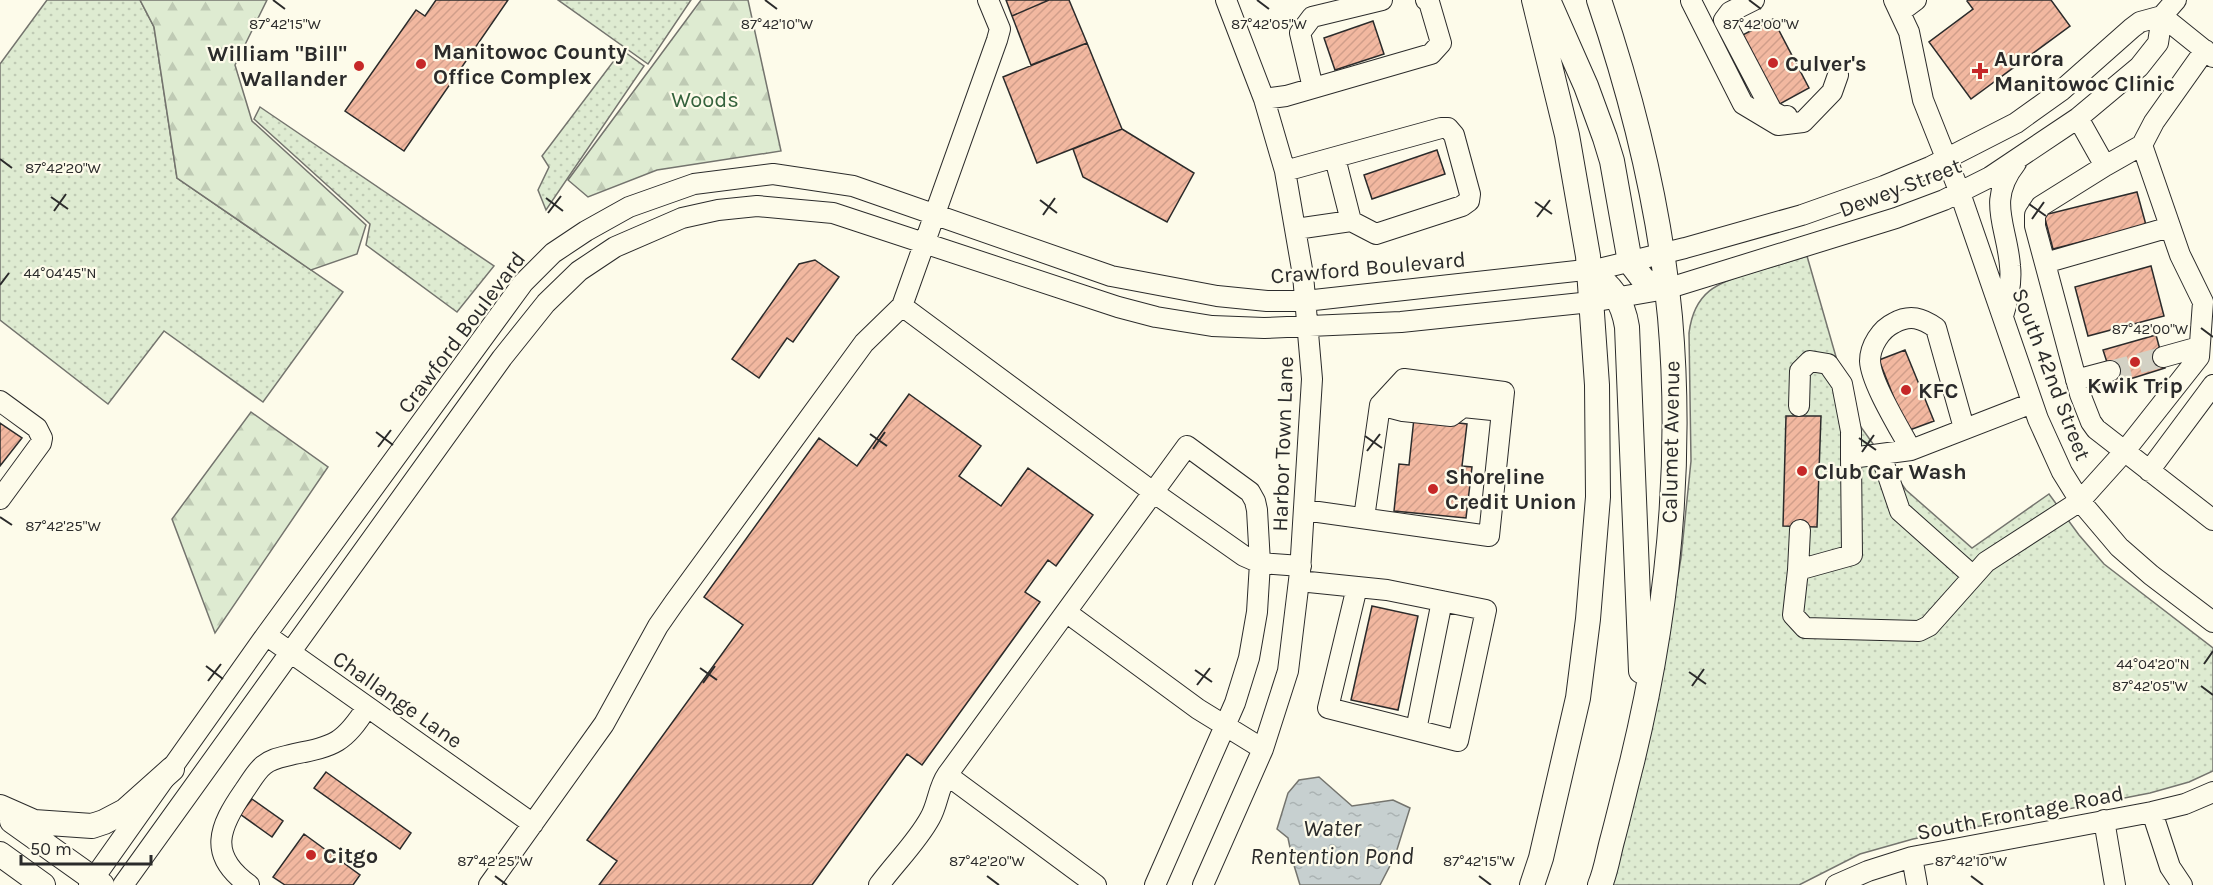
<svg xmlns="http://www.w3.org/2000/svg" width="2213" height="885" font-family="Karla,sans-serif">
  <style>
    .grass { fill: url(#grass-dots); stroke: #74746e; stroke-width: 1.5 }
    .forest { fill: url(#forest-firs); stroke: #74746e; stroke-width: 1.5 }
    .water { fill: url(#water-ripples); stroke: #74746e; stroke-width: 1.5 }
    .building { fill: url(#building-hatch); stroke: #2b2b2b; stroke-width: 1.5 }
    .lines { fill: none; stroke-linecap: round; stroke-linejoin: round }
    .minor-tunnel { stroke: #d3d1c4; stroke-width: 20; stroke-dasharray: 20 10; stroke-linecap: butt }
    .minor-casing { stroke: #2b2b2b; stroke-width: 22 }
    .major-casing { stroke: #2b2b2b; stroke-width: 26 }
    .minor { stroke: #fdfbea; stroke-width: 20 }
    .major { stroke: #fdfbea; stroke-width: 24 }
    .ticks { fill: none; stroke: #2b2b2b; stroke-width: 2 }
    .poi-dot { fill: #c62828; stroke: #fdfbea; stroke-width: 2 }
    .labels { text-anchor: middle; stroke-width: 4.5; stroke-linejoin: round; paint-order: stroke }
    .poi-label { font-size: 22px; font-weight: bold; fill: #2b2b2b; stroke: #fdfbea; text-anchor: start }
    .park-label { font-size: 22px; fill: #34623c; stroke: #fdfbea }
    .street-label { font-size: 22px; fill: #2b2b2b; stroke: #fdfbea }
    .water-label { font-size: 24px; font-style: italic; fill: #2b2b2b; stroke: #fdfbea }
    .ticks-label { font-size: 15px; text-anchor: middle; fill: #2b2b2b; stroke: #fdfbea; stroke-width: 4.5; stroke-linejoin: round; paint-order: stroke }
  </style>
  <defs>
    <pattern id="grass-dots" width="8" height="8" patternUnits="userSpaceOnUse" patternTransform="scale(1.5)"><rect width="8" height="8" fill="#deebd1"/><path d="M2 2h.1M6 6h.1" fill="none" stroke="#bfcab4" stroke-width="1.8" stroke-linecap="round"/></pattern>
    <pattern id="forest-firs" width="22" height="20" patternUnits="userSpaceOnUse" patternTransform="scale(1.5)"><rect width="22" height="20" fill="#deebd1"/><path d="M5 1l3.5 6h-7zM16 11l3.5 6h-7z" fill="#bfcab4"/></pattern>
    <pattern id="water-ripples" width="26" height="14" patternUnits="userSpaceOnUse" patternTransform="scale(1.5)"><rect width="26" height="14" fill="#c7d0d0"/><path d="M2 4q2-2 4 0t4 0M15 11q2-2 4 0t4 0" fill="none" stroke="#abb3b3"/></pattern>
    <pattern id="building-hatch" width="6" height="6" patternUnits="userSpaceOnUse" patternTransform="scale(1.5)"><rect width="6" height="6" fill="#f2b8a0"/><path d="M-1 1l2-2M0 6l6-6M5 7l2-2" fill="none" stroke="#d09e8a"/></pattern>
  </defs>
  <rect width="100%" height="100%" fill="#fdfbea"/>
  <path class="grass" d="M47,0H140L154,27L177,178L343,292L263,402L164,331L108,404L0,320V64Z
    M558,0H691L648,64Z
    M622,50L644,66L546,210L538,190L549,167L542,156Z
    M260,107L494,266L457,312L366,245L370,224L254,119Z
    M1807,256L1853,416L1906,490L1972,548L2049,494L2079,535L2104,564L2213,648V771L2189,782L2150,793L1913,839L1860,854L1799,885H1610L1669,629L1681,558L1691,461L1689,333C1694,292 1717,282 1754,272C1771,267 1789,262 1807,256Z"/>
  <path class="forest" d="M140,0H267L235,65L252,121L366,225L357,254L311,270L177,178L154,27Z
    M701,0H748L781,151L657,170L588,197L568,180Z
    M251,412L328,467L215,633L172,519Z"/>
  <path class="water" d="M1319,777L1352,806L1393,800L1410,808L1395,856L1380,885H1300L1293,862L1288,838L1277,829L1288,793L1299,780Z"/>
  <path class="building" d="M436,0H508L404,151L345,111L416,10L425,16Z
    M1006,0H1049L1012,16Z
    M1049,0H1069L1087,43L1031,65L1012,16Z
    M1968,0H2051L2070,26L1971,99L1929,42L1973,9L1967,1Z
    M1773,19L1809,88L1774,107L1737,38Z
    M1373,21L1384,54L1335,70L1324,38Z
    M1087,43L1122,129L1037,163L1003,77Z
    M1122,129L1194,173L1167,222L1083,177L1073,149Z
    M1437,150L1445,174L1372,199L1364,175Z
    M2137,192L2146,225L2053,249L2044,215Z
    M815,260L839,277L793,342L787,338L759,378L732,359L799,264Z
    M2151,266L2164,316L2088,336L2075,287Z
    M2156,335L2165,368L2114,384L2103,350Z
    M1905,350L1934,421L1907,431L1879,360Z
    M909,394L981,446L959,476L1001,506L1028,468L1093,515L1056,566L1048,560L1025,592L1040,602L922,765L907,754L812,885H599L617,861L587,840L743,625L704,597L819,438L857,466Z
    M1786,416H1821L1817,527L1783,526Z
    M1414,418L1467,424L1462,466L1472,467L1466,518L1394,511L1399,464L1409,465Z
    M0,423L22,438L0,466Z
    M1372,606L1418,616L1398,710L1351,700Z
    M326,772L411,833L400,849L314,788Z
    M252,799L283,821L272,837L240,814Z
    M304,834L360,875L353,885H285L273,877Z"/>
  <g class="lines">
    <path class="minor-tunnel" d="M2110,371L2163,357"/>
    <defs>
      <path id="minor" d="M1754,0L1730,12L1724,20L1772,111L1783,117L1787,116
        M1894,0L1909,32L1923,100L1960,193L2038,419L2062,472L2080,501L2119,547L2151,575L2213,622
        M1691,1L1743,104L1778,125L1803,122L1832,92L1838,75
        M1900,12L1916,0
        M2162,16L2213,57
        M1313,88L1300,33L1312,17L1382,0
        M1264,99L1286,96L1431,54L1441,43L1429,2L1426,0
        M2142,145L2154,122L2205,50
        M1335,158L1351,221
        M2105,166L2041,206L2035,215V226L2080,394L2091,422L2096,429L2213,520
        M1285,171L1441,128H1448L1454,135L1470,194L1469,201L1462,206L1376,234L1351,221L1296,229
        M2045,263L2170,227
        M902,306L1153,492L1244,556L1260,563L1301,566
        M2003,316C2008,300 2012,283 2010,266C2007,225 1986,201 2016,163
        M2163,357L2199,347
        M2076,380L2110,371
        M0,401L37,428L42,438L41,443L0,499
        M2032,403L1911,450L1851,458L1852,555L1798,570L1793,615L1805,628L1919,631L1929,626L1986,562L2080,501L2124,452L2199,357L2203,302L2180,255L2142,145L2105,166L2078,118
        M1380,405L1403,411L1451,416L1463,407
        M1382,405L1407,396L1452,402L1463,407L1502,411
        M1799,406L1800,371L1810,361L1828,364L1842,384L1851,431V458
        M1911,450C1900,429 1871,383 1870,361C1870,346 1881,329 1894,323C1910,314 1922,318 1936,328L1964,428
        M1881,455L1900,511L1973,576
        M2149,471L2213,385
        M1304,510L1489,536L1504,392L1404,379L1380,405L1364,518
        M1798,570L1800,530
        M1299,581L1387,590L1486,610L1458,741L1328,708L1357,587
        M1066,612L1198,709L1263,749
        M266,635L533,824
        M1416,730L1442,601
        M947,775L1096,885
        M2152,812L2170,867L2182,885
        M2104,820L2115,885
        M1912,857L1917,885
        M89,885L266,635L523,283L553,253L586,231L629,207L694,184L773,174L853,186L1111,276L1217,296L1267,301H1305L1603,268L1685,248L1802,215L1884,186L1930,167L2016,123L2062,90L2132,28L2140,22L2162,16
        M123,885L502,358L546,303L579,271L615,247L682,218L718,210L757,206L833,213L1118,307L1156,317L1212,326L1264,328L1401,322L1591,302L1666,289L1896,218L1944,200L1990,177L2078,118L2139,67L2158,43L2162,16L2176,0
        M249,885C207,855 219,827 244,791C250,783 256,771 264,765C272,758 284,757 294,754C335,746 344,743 367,707
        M489,885L604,724L658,626L674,603L864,343L902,306L997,40L1000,29L988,0
        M879,885C895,863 917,842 930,818C938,804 938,788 947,775L1187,446L1250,492L1255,501L1257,510L1260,563L1257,612L1249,658L1235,703L1155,885
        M1203,885L1263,749L1288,671L1300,572L1312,379L1303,275L1285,171L1264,99L1226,0
        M1836,885L1868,871L1912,857L2152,812L2185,804L2213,792"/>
      <path id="major" d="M1548,0L1586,86L1605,138L1612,161L1630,262L1643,279L1650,284L1666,289
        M1599,0C1634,103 1660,209 1670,317C1683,466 1667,618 1632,762C1625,789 1619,815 1612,841C1608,856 1606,871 1600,885
        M1589,270C1611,285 1623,301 1627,327L1641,671
        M0,807L34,822L92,826L104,822L125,811L172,769
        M12,821L102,885
        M0,854L43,885
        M1532,885L1541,858L1578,698L1588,619L1598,497L1597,385L1588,256L1567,135L1534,0"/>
    </defs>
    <use href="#minor" class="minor-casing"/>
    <use href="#major" class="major-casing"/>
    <use href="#minor" class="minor"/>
    <use href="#major" class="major"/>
  </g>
  <path class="ticks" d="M273,0L285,9M765,0L777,9M1257,0L1269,9M1749,0L1761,9M0,159L12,168M51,197L68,209M546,198L563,211M1040,200L1057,213M1535,202L1552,214M2029,204L2046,216M54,211L66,194M548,213L561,196M1043,215L1055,198M1537,217L1550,200M2032,219L2044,202M0,285L9,273M2201,328L2213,337M376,432L393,445M870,434L887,446M1365,436L1382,448M1859,438L1876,450M378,447L391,430M873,449L885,432M1367,451L1380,434M1862,452L1874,435M0,517L12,525M2204,664L2213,651M206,666L223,679M700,668L717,680M1195,670L1212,682M1689,672L1706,684M208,681L221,664M703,683L715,666M1197,685L1210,668M1692,686L1704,669M2201,686L2213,695M495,876L507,885M987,876L999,885M1479,876L1491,885M1971,876L1983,885"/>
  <g class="poi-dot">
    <circle cx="1773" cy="63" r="6"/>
    <circle cx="421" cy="64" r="6"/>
    <circle cx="359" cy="66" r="6"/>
    <path d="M1977 62h6v6h6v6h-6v6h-6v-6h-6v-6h6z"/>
    <circle cx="2135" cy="362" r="6"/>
    <circle cx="1906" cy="390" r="6"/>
    <circle cx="1802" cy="471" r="6"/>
    <circle cx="1433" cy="489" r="6"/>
    <circle cx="311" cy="855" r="6"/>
  </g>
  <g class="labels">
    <g class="poi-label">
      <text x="433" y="59">Manitowoc County<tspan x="433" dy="25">Office Complex</tspan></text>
      <text x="347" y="61" text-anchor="end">William "Bill"<tspan x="347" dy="25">Wallander</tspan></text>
      <text x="1994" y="66">Aurora<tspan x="1994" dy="25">Manitowoc Clinic</tspan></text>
      <text x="1785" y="71">Culver's</text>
      <text x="2135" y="393" text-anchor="middle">Kwik Trip</text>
      <text x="1918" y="398">KFC</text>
      <text x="1814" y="479">Club Car Wash</text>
      <text x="1445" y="484">Shoreline<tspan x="1445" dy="25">Credit Union</tspan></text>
      <text x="323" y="863">Citgo</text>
    </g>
    <g class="park-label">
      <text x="705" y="107">Woods</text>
    </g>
    <g class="street-label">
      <text transform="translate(1900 187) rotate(-21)" y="8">Dewey Street</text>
      <text transform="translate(1368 267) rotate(-5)" y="8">Crawford Boulevard</text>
      <text transform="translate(461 332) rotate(-53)" y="8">Crawford Boulevard</text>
      <text transform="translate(2052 374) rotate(69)" y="8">South 42nd Street</text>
      <text transform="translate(1670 442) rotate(-89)" y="8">Calumet Avenue</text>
      <text transform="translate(1282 444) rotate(-88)" y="8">Harbor Town Lane</text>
      <text transform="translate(398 699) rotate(35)" y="8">Challange Lane</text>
      <text transform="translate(2020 812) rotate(-11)" y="8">South Frontage Road</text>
    </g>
    <g class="water-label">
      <text x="1332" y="836">Water<tspan x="1332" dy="28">Rentention Pond</tspan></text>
    </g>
  </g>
  <g class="ticks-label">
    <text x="285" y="29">87°42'15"W</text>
    <text x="777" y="29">87°42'10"W</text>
    <text x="1269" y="29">87°42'05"W</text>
    <text x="1761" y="29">87°42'00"W</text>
    <text x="63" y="173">87°42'20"W</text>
    <text x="60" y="278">44°04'45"N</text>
    <text x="2150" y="334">87°42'00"W</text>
    <text x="63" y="531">87°42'25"W</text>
    <text x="2153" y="669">44°04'20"N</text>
    <text x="2150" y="691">87°42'05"W</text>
    <text x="495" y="866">87°42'25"W</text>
    <text x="987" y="866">87°42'20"W</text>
    <text x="1479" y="866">87°42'15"W</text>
    <text x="1971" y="866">87°42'10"W</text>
  </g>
  <path d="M21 855v9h130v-9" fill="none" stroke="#2b2b2b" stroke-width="3"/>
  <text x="30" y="855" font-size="18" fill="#2b2b2b" stroke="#fdfbea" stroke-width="4.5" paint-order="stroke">50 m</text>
</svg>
